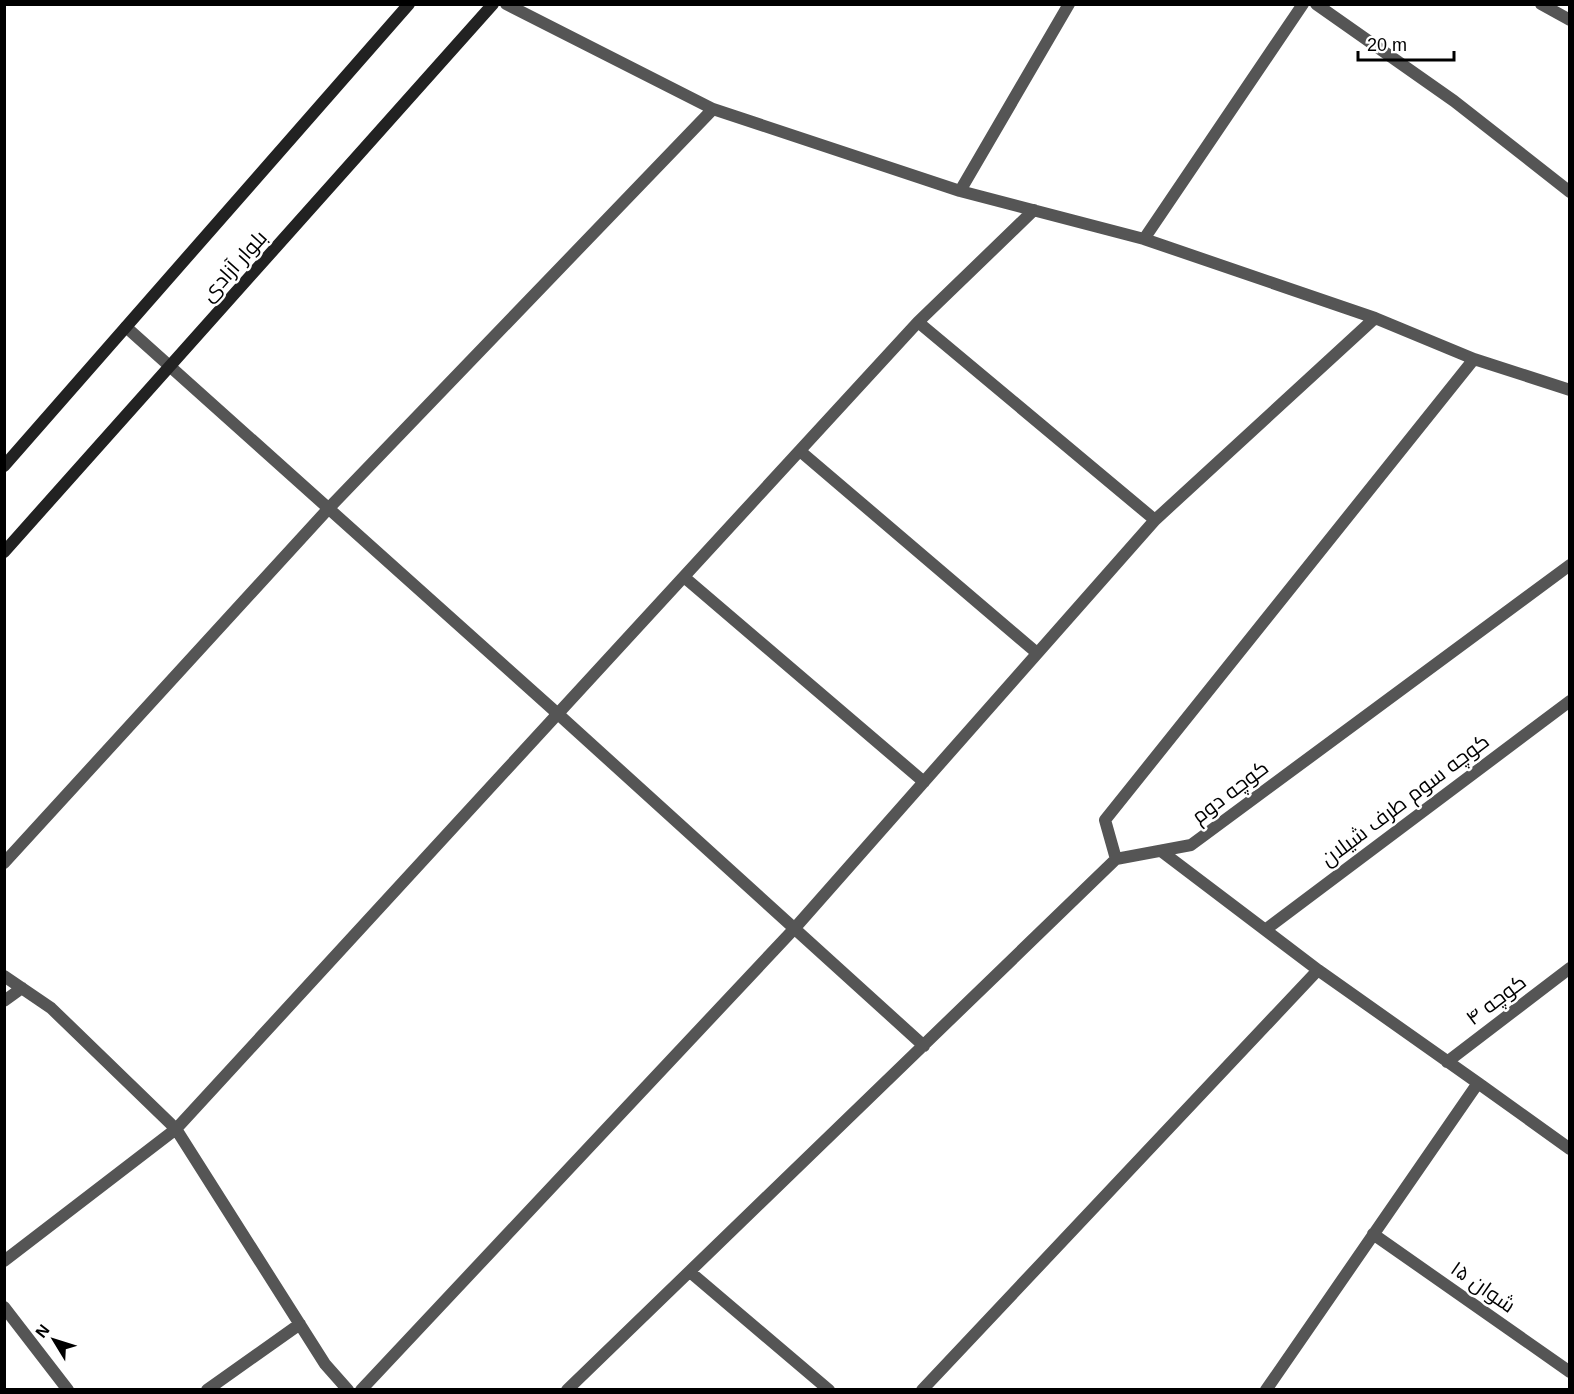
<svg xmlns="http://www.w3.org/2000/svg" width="1574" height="1394" font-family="Helvetica,Cairo,sans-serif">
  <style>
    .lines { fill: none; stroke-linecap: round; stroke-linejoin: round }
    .street { stroke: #555; stroke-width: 12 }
    .secondary { stroke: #222; stroke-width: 12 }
    .labels { text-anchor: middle; stroke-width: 5; stroke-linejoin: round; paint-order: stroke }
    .street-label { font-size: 21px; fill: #000; stroke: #fff }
  </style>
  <rect width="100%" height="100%" fill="#fff"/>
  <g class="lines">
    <path class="street" d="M506,4L713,109L960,191L1144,239L1375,318L1474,359L1570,390
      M1316,4L1454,101L1570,192
      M1541,4L1570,20
      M960,191L1069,4
      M1144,239L1303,4
      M918,322L1155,520
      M126,327L558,714L924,1046
      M800,451L1037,653
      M684,577L924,782
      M1116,859L1105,820L1474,359
      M4,863L329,508L713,109
      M1265,930L1570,701
      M4,976L51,1008L176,1129L4,1261
      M4,1001L22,988
      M1447,1062L1570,968
      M1478,1083L1570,1149
      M1373,1234L1570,1372
      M690,1272L829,1390
      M4,1307L68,1390
      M207,1390L300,1324
      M348,1390L325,1364L176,1129L918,322L1034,210
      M361,1390L794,929L1155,520L1375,318
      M567,1390L1116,859L1191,845L1570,565
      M922,1390L1318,970L1161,851
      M1266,1390L1478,1083L1318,970"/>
    <path class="secondary" d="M4,466L409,4
      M4,552L493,4"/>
  </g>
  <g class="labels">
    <g class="street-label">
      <text transform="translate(234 266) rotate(-48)" y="7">بلوار آزادی</text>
      <text transform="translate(1230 792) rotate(-37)" y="7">کوچه دوم</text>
      <text transform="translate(1405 800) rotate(-37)" y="7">کوچه سوم طرف شیلان</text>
      <text transform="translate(1496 1000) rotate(-37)" y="7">کوچه ۴</text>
      <text transform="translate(1483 1287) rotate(35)" y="7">شوان ۱۵</text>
    </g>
  </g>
  <rect width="1574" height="1394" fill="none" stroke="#000000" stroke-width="12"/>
  <g transform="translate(54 1340) rotate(308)" stroke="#ffffff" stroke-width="4.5" paint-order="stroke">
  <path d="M0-4.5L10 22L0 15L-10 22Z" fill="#000000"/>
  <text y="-9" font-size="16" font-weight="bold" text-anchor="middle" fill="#000000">N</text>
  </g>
  <path d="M1358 51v9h96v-9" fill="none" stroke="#000000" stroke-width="3"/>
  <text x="1367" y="51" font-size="18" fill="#000000" stroke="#ffffff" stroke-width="4.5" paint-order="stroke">20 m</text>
</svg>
